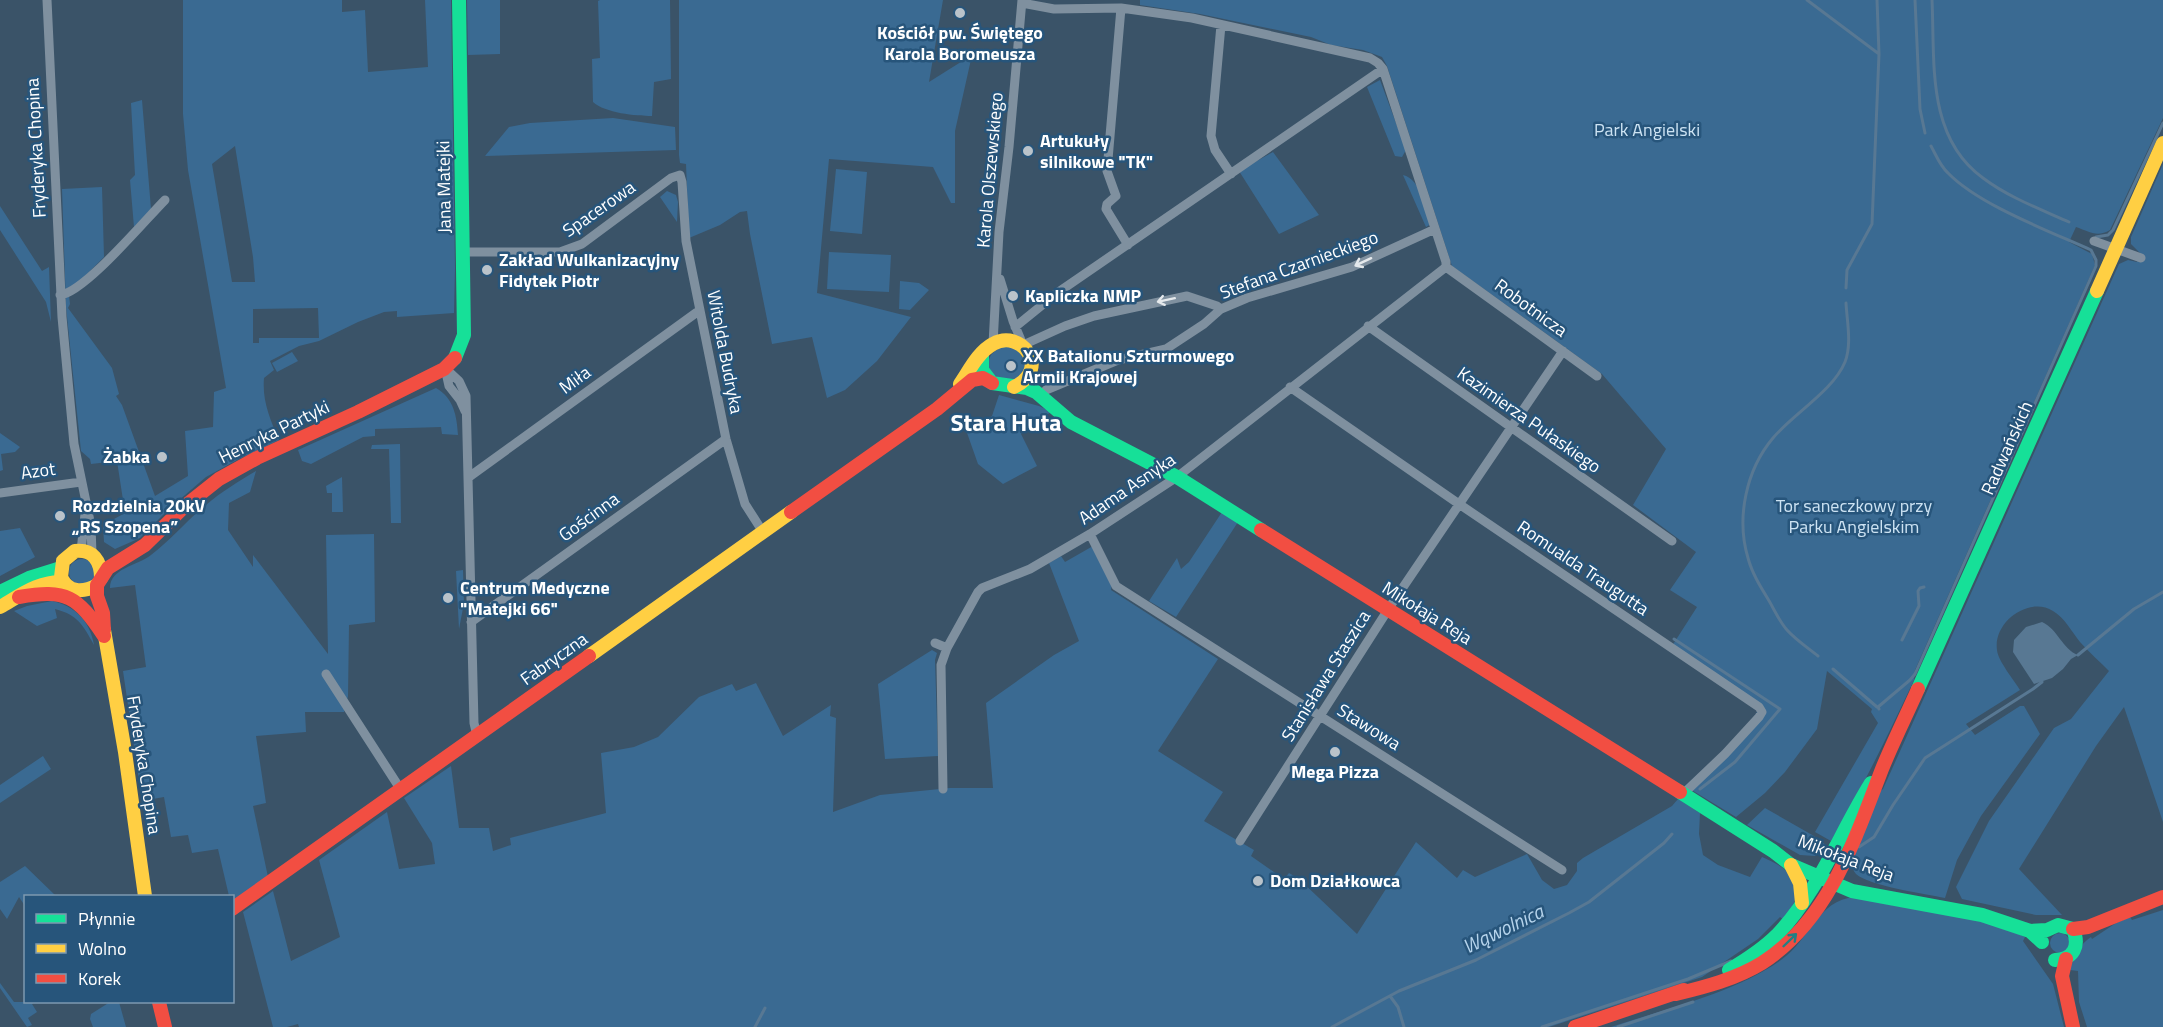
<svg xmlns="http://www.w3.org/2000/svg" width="2163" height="1027" font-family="'Titillium Web',sans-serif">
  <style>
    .green { fill: #3a6a92; fill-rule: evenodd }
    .water { fill: #587893 }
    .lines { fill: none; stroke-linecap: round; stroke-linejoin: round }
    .stream { stroke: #587893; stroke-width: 3 }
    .street { stroke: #7f909f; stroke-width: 9 }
    .fast { stroke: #16e098; stroke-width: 14 }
    .slow { stroke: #ffcf43; stroke-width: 14 }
    .jam { stroke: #f24e42; stroke-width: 14 }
    .oneway { stroke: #e5e9ec }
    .oneway2 { stroke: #227f84 }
    .poi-dot { fill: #bac3ca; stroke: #27557b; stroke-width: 2 }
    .labels { text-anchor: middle; stroke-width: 5; stroke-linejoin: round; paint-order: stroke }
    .poi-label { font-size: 18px; font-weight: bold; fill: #fff; stroke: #27557b; text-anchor: start }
    .park-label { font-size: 18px; fill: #cde3f3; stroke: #27557b }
    .street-label { font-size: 18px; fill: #fff; stroke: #27557b }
    .water-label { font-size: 20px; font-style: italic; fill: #b6d4ec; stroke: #27557b }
    .district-label { font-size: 24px; font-weight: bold; fill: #fff; stroke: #27557b }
  </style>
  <rect width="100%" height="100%" fill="#3a5368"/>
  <path class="green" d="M183,0H342V12L365,10L368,72L428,67L425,0H451L455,268L454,313L397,317V311L384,312L358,322L319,341L299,346L270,361L274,370L264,378C262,401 270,419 279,440L237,460L206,477L171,507L140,538L115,549L104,542L103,525L125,513L117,461L91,464L90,459L81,451L66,307L62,189L102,187L104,257L79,282L68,288L70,304L68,308L112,368L119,394L116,396L122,405L155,496L188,476L185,431L213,427L214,392L226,388L188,170L183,114ZM235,146L253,257L255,282H232L212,164ZM318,308L319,338H259V343H253V309Z
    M467,0H500V54L468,55Z
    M600,0H670L671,79L654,82L652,116C636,116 605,113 593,102L592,59L600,58L598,1Z
    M679,0H943L929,82L972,55L955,131V203H951L933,167L829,159L817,293L911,317L877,361L845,390L827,398L812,337L772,344L750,234L747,211L740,212L720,225L689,238L686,164L680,163L679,155Z
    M1140,0H2163V118L2110,230C2097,238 2088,231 2076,227L2069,242L2092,254L2095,265L1915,670L1914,680C1888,735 1862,789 1831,841L1815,832L1878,723L1871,712L1872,709L1827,671L1817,729L1785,772L1765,793L1736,817L1685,786C1707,765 1745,736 1758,710L1672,646L1697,607L1670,590L1696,552L1633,505L1666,449L1602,374L1452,266L1387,66L1382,57L1363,50L1331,45L1311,37L1200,14L1140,5Z
    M1380,80L1406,150L1402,157L1395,156L1367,87Z
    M142,100L151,209L134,227L130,180L135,175L131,103Z
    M613,118L675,127L676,150L485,156L509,127L530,123Z
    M1273,152L1319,215L1279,234L1239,171Z
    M2163,164V822L2124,707L2096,746L2019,869L2062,915H2036L1962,899L1956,887L1989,821L2054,728L2071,719L2109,671C2100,662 2089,652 2080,642C2072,632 2064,617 2053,611C2029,596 1993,622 1997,650C1998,661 2014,680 2020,690L1966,724L1975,735L2020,706H2024L2040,734L1981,816L1957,860L1945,898C1926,894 1869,886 1856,874C1853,871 1852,866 1852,861L1878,793L1883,789L2119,264L2128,260L2137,262L2140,253L2131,244V237Z
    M836,169L867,172L862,234L830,231Z
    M1403,175C1421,179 1425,209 1431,224L1426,227Z
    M667,191L676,195L678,202L677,222L660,197Z
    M0,206L42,271L49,267L51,322L46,302L0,230Z
    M829,252L891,255L889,292L827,289Z
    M900,281L919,283L929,290L910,310L899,309Z
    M1005,345L1018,349L1026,364L1025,376L1016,381L994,376L989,372C987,355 991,353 1005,345Z
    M292,352L298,361L277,372L272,363Z
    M436,388C454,398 457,417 458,435L442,434L441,427L375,429V436L363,437L311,464L302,461L298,450Z
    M999,395L1039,406L1052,412L1027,424L1021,434L1037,466L1003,484L978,464L966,430L992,416Z
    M0,433L20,447L15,452L1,454L3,470L0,471Z
    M400,444L401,523H391L389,449H371L372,445Z
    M256,471L250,492L229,503L228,530L253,567V555L328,654L326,535L374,534L375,622L349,625L348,696L344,712H305L306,732L256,736L266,803L253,806L268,877L233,901L232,896H229L218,849L192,853L188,835L171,837L164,797L142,801L123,671L146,667L135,585L110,588C110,568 137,566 151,555C171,540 186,521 206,505C221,492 239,481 256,471Z
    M342,477L343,512H332V493H327L326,486Z
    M1222,512L1238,522L1176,617L1149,601L1177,558L1181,569L1189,562Z
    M20,528L35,557L0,576V531Z
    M1093,546L1112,584L1111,590L1218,659L1158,751L1223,792L1204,821L1254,850L1251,856L1284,879L1289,873L1299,879L1357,934L1416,842L1457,878L1463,870L1475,877L1527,854L1542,880L1554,889L1567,885L1577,871V863L1583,858L1672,806L1678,799L1700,813L1699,834L1703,855L1718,865L1750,877L1762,857C1798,873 1808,885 1784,920L1780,917L1758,939L1702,977L1549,1027H299L298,1024L287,1027H273L243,912L273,891L291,961L340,937L319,860L387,812L399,869L435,864L432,843L404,798L451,766L459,828H489L493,851L511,845L510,838L606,813L601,753L634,747L658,737L699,697L732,684L736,691L756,683L783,736L831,705L830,716L836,718L833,812L880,795L950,788H993L986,703L1054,655L1079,641L1049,563L1061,556L1065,562Z
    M69 572a13 13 0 1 1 26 0a13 13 0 1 1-26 0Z
    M463,570L464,603L459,629L456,571Z
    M52,601C75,606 90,621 94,645C83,625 78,615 55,609L57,618L37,626L14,611L27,606Z
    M932,650L937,653L935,660L938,756L885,759L878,684Z
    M43,756L51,769L0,803V785Z
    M1765,808L1814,836L1826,845L1815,856L1800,855L1747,825Z
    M25,866L56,896H26L25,906L19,897L7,919L0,909V882Z
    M1855,897L1896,906L1934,910L2004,927L2025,937L2023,941L2053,984L2064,1027H1611C1665,1009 1735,993 1781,960C1810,940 1817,900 1855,897Z
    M2163,910V1027H2087L2079,1002L2078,971L2070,970C2072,958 2081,943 2091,937L2092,939L2116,923L2130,917L2132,920Z
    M2050 943a10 10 0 1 1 20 0a10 10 0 1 1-20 0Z
    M0,983L14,1002H35L32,1004L37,1012L28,1018L32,1025L27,1027L0,988Z
    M110,1002H119L126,1027H93L90,1019L91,1014Z"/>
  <path class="water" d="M2042,622C2058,629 2062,649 2078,655L2071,659L2063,669L2052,678L2034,684L2013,652L2014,640L2026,627Z"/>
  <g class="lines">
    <path class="stream" d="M1807,0L1879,54
      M1915,0L1920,109L1925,133
      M1932,0C1935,62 1926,137 1983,178C2008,197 2040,209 2069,222
      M2096,237L2108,235L2113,230L2163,123
      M1846,288L1847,270L1872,224L1879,54L1877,0
      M1674,639L1780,709L1735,762L1700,789
      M1902,640L1919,606L1918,591L1920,588L1924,587
      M2078,655L2134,609L2163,592
      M1818,656C1808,648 1796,640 1787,630C1779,621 1774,609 1768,599C1760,586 1752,573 1748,558C1736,518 1746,470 1773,438C1793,414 1833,391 1845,362C1852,344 1847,322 1846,303
      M1833,669L1877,707
      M1879,709L1878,707L1910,680L1915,674L2096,266V260L2091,250C2049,231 1979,205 1948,173C1940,166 1936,155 1931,146
      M1859,847L1874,837L1893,805L1925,758L2033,689L2042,682
      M1390,996L1398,1007L1404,1027
      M755,1027L765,1008
      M1332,1027L1399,991L1476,960L1569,913L1589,902L1664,843L1672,834
      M1542,1027L1688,979L1731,961
      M1618,1027L1693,1002"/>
    <path class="street" d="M47,0L62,317L74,444L91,526L92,554
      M1022,3L1054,9L1121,8L1192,18L1370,58L1378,63L1383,69L1446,262V267
      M1121,8L1107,171L1116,196L1107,204L1106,209L1128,245
      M1221,25L1211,136L1215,150L1231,174
      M2094,241L2141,258
      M463,252H560L582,244L671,178L680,175L682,182L686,241L726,439L745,504L763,532
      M1446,267L1597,376
      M1000,279L1013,321L1023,345L1065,326L1094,316L1187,296L1217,306L1221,309
      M60,295C84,293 146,219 165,200
      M1368,326L1672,541
      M1015,327L1057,293L1383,69
      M993,344L999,232L1009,147L1022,0
      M445,368L459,381L466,396L474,723L477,736
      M445,368L449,386L460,400L465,411
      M1290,387L1459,504L1759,707L1762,712L1759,717L1725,754L1682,795
      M1046,390L1118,360L1166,349L1204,324L1221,309L1247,298L1352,267L1435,229
      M469,477L700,310
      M0,493L81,482
      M1090,534L1116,586L1562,870
      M81,551L85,514
      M471,622L726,439
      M935,643L947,648
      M326,674L401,790
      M943,789L941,665L947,648L978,592L982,588L1030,569L1090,534L1177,477L1446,267
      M1240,841L1391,605L1563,351"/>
    <path class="fast" d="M982,355V370L992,383L1027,388L1036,392L1071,422L1177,477L1261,530
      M455,358L464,335L459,0
      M0,592L29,578L61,568
      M1918,689L2097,291
      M1680,792L1773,851L1791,865L1852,891L1982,915L2030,931L2042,942
      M2030,931L2047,930L2058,925L2073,929C2080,946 2074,959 2055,960
      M1729,970C1746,960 1763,949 1777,935C1818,892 1840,833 1871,783"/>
    <path class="slow" d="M2097,291L2163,143
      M960,384C969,371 978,352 993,344C1021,328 1052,369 1014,387
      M97,585C83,593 68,593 61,577L63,561L75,551C93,549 101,561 101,578
      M0,607C21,595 39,581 64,582
      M104,630L125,752L145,896
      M589,656L791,512
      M1791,865L1800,883L1802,903"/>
    <path class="jam" d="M791,512L937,409L972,380L983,378L992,383
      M1261,530L1680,792
      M19,597C67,589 77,596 104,636
      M104,630L103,613L97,596V585L108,568L145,545L185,506L219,479L257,458L358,412L444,369L455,358
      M232,909L589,656
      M2073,929L2088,927L2163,897
      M2066,959L2062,976L2073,1027
      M1676,994C1705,987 1736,979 1762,963C1829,920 1855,839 1882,769C1893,742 1906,716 1918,689
      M159,1002L165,1027
      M1575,1027L1684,990"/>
  </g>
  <defs><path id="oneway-shaft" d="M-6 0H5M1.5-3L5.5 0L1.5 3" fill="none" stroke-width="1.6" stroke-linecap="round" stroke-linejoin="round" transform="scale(1.5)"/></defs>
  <g class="oneway">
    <use href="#oneway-shaft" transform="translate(1363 262) rotate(155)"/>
    <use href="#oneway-shaft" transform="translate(1166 300) rotate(168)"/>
  </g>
  <use class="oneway2" href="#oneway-shaft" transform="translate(1790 940) rotate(-44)"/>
  <g class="poi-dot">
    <circle cx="960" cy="13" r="6"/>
    <circle cx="1028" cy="151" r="6"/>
    <circle cx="487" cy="270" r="6"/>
    <circle cx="1013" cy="296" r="6"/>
    <circle cx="1011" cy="366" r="6"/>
    <circle cx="162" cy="457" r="6"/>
    <circle cx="60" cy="516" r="6"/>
    <circle cx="448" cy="598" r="6"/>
    <circle cx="1335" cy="752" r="6"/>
    <circle cx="1258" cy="881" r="6"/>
  </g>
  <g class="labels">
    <g class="poi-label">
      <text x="960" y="39" text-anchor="middle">Kościół pw. Świętego<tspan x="960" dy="21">Karola Boromeusza</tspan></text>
      <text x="1040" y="147">Artukuły<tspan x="1040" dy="21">silnikowe "TK"</tspan></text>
      <text x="499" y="266">Zakład Wulkanizacyjny<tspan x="499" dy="21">Fidytek Piotr</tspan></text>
      <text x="1025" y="302">Kapliczka NMP</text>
      <text x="1023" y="362">XX Batalionu Szturmowego<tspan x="1023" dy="21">Armii Krajowej</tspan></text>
      <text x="150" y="463" text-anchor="end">Żabka</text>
      <text x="72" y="512">Rozdzielnia 20kV<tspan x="72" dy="21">„RS Szopena”</tspan></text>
      <text x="460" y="594">Centrum Medyczne<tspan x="460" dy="21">"Matejki 66"</tspan></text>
      <text x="1335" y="778" text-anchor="middle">Mega Pizza</text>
      <text x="1270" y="887">Dom Działkowca</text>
    </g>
    <g class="park-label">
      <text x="1647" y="136">Park Angielski</text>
      <text x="1854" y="512">Tor saneczkowy przy<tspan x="1854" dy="21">Parku Angielskim</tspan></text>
    </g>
    <g class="street-label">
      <text transform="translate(36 148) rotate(-93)" y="6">Fryderyka Chopina</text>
      <text transform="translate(990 170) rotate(-85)" y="6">Karola Olszewskiego</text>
      <text transform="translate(444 187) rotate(-91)" y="6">Jana Matejki</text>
      <text transform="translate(599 209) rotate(-35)" y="6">Spacerowa</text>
      <text transform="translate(1299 265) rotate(-20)" y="6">Stefana Czarnieckiego</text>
      <text transform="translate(1531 308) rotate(36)" y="6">Robotnicza</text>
      <text transform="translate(725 352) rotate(79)" y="6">Witolda Budryka</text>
      <text transform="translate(575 380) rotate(-36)" y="6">Miła</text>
      <text transform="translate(1529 420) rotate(35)" y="6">Kazimierza Pułaskiego</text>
      <text transform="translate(274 432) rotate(-26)" y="6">Henryka Partyki</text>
      <text transform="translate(2007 448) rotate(-66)" y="6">Radwańskich</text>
      <text transform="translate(38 471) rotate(-8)" y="6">Azot</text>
      <text transform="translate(1127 489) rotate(-34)" y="6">Adama Asnyka</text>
      <text transform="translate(589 517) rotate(-36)" y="6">Gościnna</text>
      <text transform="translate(1583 568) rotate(34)" y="6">Romualda Traugutta</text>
      <text transform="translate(1427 613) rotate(32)" y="6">Mikołaja Reja</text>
      <text transform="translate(554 659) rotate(-35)" y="6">Fabryczna</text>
      <text transform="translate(1326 676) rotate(-58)" y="6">Stanisława Staszica</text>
      <text transform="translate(1369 727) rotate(32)" y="6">Stawowa</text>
      <text transform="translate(144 765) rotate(81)" y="6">Fryderyka Chopina</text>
      <text transform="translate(1846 858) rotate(21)" y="6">Mikołaja Reja</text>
    </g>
    <g class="water-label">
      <text transform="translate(1503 929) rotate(-26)" y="7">Wąwolnica</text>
    </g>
    <g class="district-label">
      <text x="1006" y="431">Stara Huta</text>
    </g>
  </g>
  <rect x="24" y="895" width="210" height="108" fill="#27557b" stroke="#7d99b0" stroke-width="1.5"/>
  <rect x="36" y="914" width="30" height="9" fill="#16e098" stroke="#7d99b0" stroke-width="1.5"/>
  <text x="78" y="925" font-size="18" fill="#ffffff">Płynnie</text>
  <rect x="36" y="944" width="30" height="9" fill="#ffcf43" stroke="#7d99b0" stroke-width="1.5"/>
  <text x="78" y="955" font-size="18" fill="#ffffff">Wolno</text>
  <rect x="36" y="974" width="30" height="9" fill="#f24e42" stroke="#7d99b0" stroke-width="1.5"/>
  <text x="78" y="985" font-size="18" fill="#ffffff">Korek</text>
</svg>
